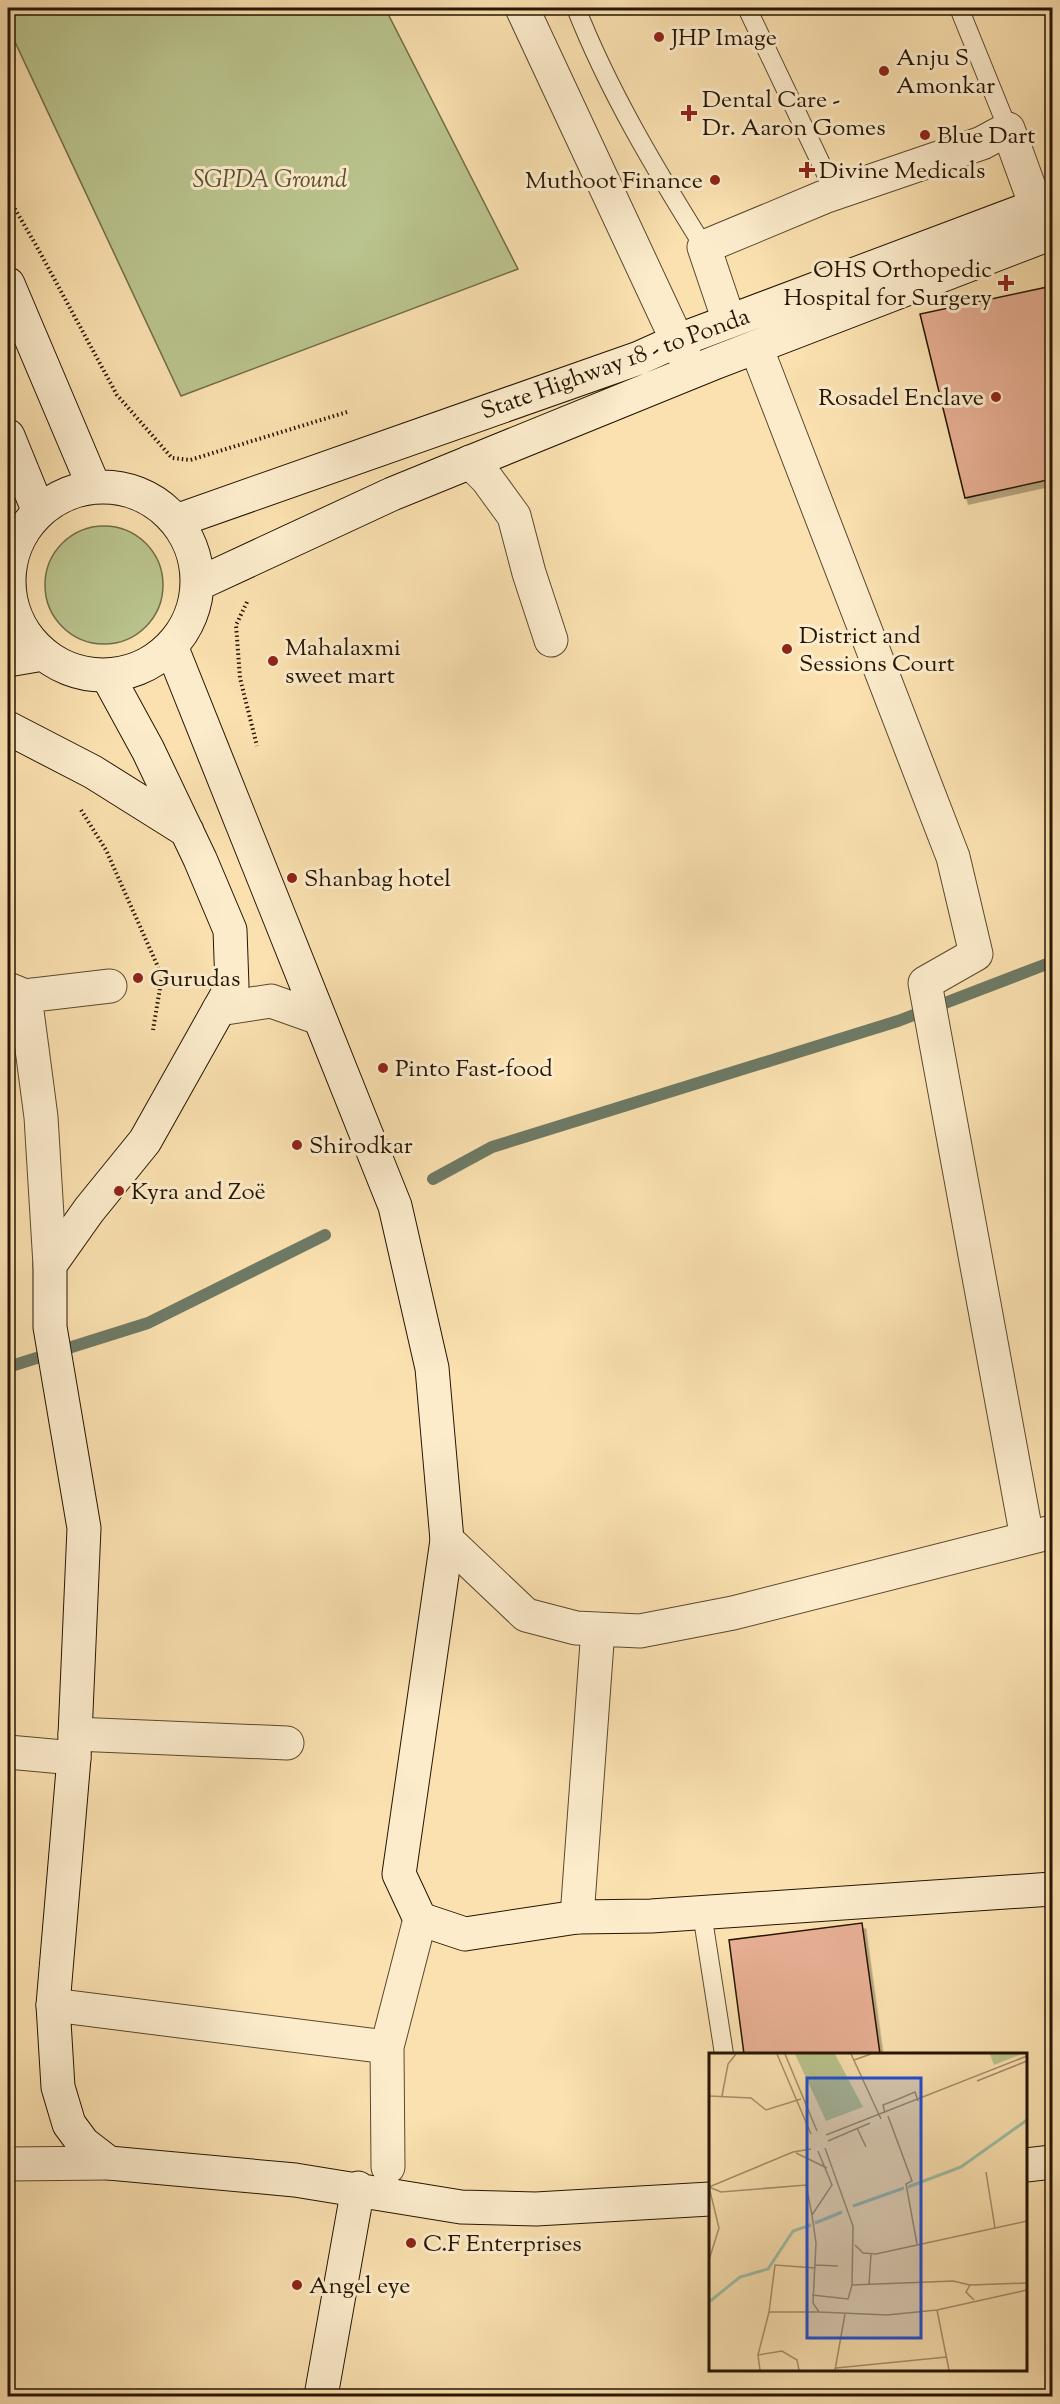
<svg xmlns="http://www.w3.org/2000/svg" width="1060" height="2404" font-family="'Sorts Mill Goudy',serif">
  <style>
    .green { fill: #bac48e; stroke: #706c48; stroke-width: 1.5 }
    .lines { fill: none; stroke-linecap: round; stroke-linejoin: round }
    .stream { stroke: #6e7a66; stroke-width: 12 }
    .building { fill: #e8af94; stroke: #251502; stroke-width: 1.5; filter: url(#shadow) }
    .service-casing { stroke: #5a482e; stroke-width: 20 }
    .minor-casing { stroke: #5a482e; stroke-width: 35 }
    .secondary-casing { stroke: #251502; stroke-width: 35 }
    .path { stroke: #251502; stroke-width: 4; stroke-dasharray: 1.5 3; stroke-linecap: butt }
    .service { stroke: #fceccc; stroke-width: 18 }
    .minor { stroke: #fceccc; stroke-width: 33 }
    .secondary { stroke: #fceccc; stroke-width: 33 }
    .poi-dot { fill: #8f2418; stroke: #fceccc; stroke-width: 2 }
    .labels { text-anchor: middle; stroke-width: 6; stroke-linejoin: round; paint-order: stroke }
    .poi-label { font-size: 24px; fill: #251502; stroke: #fceccc; text-anchor: start }
    .park-label { font-size: 24px; font-style: italic; fill: #595233; stroke: #fceccc }
    .street-label { font-size: 24px; fill: #251502; stroke: #fceccc }
    .inset-river { fill: none; stroke: #9fbea8; stroke-width: 3 }
    .inset-road { fill: none; stroke: #a58f6a; stroke-width: 1.5 }
    .view { fill: #1d4ed8; fill-opacity: 0.15; stroke: #1d4ed8; stroke-width: 3 }
    .inset-edge { fill: none; stroke: #251502; stroke-width: 3 }
  </style>
  <defs>
    <filter id="shadow"><feDropShadow dx="3.5" dy="6" stdDeviation="0" flood-color="#0004"/></filter>
  </defs>
  <rect width="100%" height="100%" fill="#fbe1b0"/>
  <filter id="stains"><feTurbulence type="fractalNoise" baseFrequency=".00333" numOctaves="4"/><feColorMatrix values="0 0 0 0 .2 0 0 0 0 .09 0 0 0 0 .02 0 0 0 .5 -.17"/></filter>
  <radialGradient id="worn" r=".72"><stop offset=".6" stop-color="#630" stop-opacity="0"/><stop offset="1" stop-color="#630" stop-opacity=".3"/></radialGradient>
  <path class="green" d="M8,8H385L518,269L181,396L8,27Z
    M45 585a59 59 0 1 1 118 0a59 59 0 1 1-118 0Z"/>
  <g class="lines">
    <path class="stream" d="M433,1179L492,1147L898,1021L1052,962
      M8,1367L148,1323L325,1235"/>
  </g>
  <path class="building" d="M1052,286V479L965,498L920,314Z
    M862,1923L880,2054H744L729,1940Z"/>
  <g class="lines">
    <defs>
      <path id="service" d="M576,8C609,92 656,170 704,247
        M747,8L835,193
        M959,8L1008,129
        M702,1913L724,2054"/>
      <path id="minor" d="M522,8L690,368
        M729,321L704,247L824,197L982,143L1008,129L1036,206
        M756,347L953,857L976,954L925,983L1027,1538
        M470,462L487,479L514,516L529,573L551,640
        M8,989L25,996L41,1117L50,1265
        M25,996L110,986
        M219,1009L271,1001L319,1018
        M447,1540L526,1615L576,1628L640,1631L733,1613L1052,1532
        M75,1734L287,1743
        M8,1752L74,1758
        M577,1917L598,1629
        M53,2005L387,2047L420,1919
        M387,2047L388,2167
        M8,2164L109,2163"/>
      <path id="secondary" d="M8,284L94,487
        M8,436L39,512
        M9 581a94 94 0 1 1 188 0a94 94 0 1 1-188 0Z
        M176,521L639,358L677,341L1052,200
        M198,584L392,494L714,363L1052,233
        M171,646L395,1206L432,1368L447,1540L399,1874L420,1919L465,1934L577,1917L651,1916L1052,1889
        M8,660L43,654
        M107,675L148,750L200,859L230,930L232,986L145,1141L89,1210L50,1265V1327L84,1528L74,1758L53,2005L58,2087L69,2124L83,2143L109,2163L295,2180L461,2207L536,2209L710,2199
        M8,728L93,772L187,831
        M1026,2165L1052,2162
        M321,2396L358,2188"/>
    </defs>
    <use href="#service" class="service-casing"/>
    <use href="#minor" class="minor-casing"/>
    <use href="#secondary" class="secondary-casing"/>
    <path class="path" d="M8,197L37,247L117,395L172,458L190,460L347,412
      M247,602L236,625L240,678L257,746
      M81,810L106,850L162,976L153,1030"/>
    <use href="#service" class="service"/>
    <use href="#minor" class="minor"/>
    <use href="#secondary" class="secondary"/>
  </g>
  <g class="poi-dot">
    <circle cx="659" cy="37" r="6"/>
    <circle cx="884" cy="71" r="6"/>
    <path d="M686 104h6v6h6v6h-6v6h-6v-6h-6v-6h6z"/>
    <circle cx="925" cy="135" r="6"/>
    <path d="M804 161h6v6h6v6h-6v6h-6v-6h-6v-6h6z"/>
    <circle cx="715" cy="180" r="6"/>
    <path d="M1003 274h6v6h6v6h-6v6h-6v-6h-6v-6h6z"/>
    <circle cx="996" cy="397" r="6"/>
    <circle cx="787" cy="649" r="6"/>
    <circle cx="273" cy="661" r="6"/>
    <circle cx="292" cy="878" r="6"/>
    <circle cx="138" cy="978" r="6"/>
    <circle cx="383" cy="1068" r="6"/>
    <circle cx="297" cy="1145" r="6"/>
    <circle cx="119" cy="1191" r="6"/>
    <circle cx="411" cy="2243" r="6"/>
    <circle cx="297" cy="2285" r="6"/>
  </g>
  <g class="labels">
    <g class="poi-label">
      <text x="671" y="45">JHP Image</text>
      <text x="896" y="65">Anju S<tspan x="896" dy="28">Amonkar</tspan></text>
      <text x="702" y="107">Dental Care -<tspan x="702" dy="28">Dr. Aaron Gomes</tspan></text>
      <text x="937" y="143">Blue Dart</text>
      <text x="819" y="178">Divine Medicals</text>
      <text x="703" y="188" text-anchor="end">Muthoot Finance</text>
      <text x="992" y="277" text-anchor="end">OHS Orthopedic<tspan x="992" dy="28">Hospital for Surgery</tspan></text>
      <text x="984" y="405" text-anchor="end">Rosadel Enclave</text>
      <text x="799" y="643">District and<tspan x="799" dy="28">Sessions Court</tspan></text>
      <text x="285" y="655">Mahalaxmi<tspan x="285" dy="28">sweet mart</tspan></text>
      <text x="304" y="886">Shanbag hotel</text>
      <text x="150" y="986">Gurudas</text>
      <text x="395" y="1076">Pinto Fast-food</text>
      <text x="309" y="1153">Shirodkar</text>
      <text x="131" y="1199">Kyra and Zoë</text>
      <text x="423" y="2251">C.F Enterprises</text>
      <text x="309" y="2293">Angel eye</text>
    </g>
    <g class="park-label">
      <text x="270" y="187">SGPDA Ground</text>
    </g>
    <g class="street-label">
      <text transform="translate(615 363) rotate(-20)" y="8">State Highway 18 - to Ponda</text>
    </g>
  </g>
  <g transform="translate(709 2053)">
    <rect width="318" height="318" fill="#fbe1b0"/>
    <path d="M86,1H126L154,54L117,68ZM281,1H313L285,12Z" fill="#bac48e"/>
    <path class="inset-river" d="M199,134L252,114L318,67M144,153L195,135M106,170L133,159M0,249L31,224L59,216L84,178L102,172"/>
    <path class="inset-road" d="M68,1L102,81M76,1L108,78M142,1L172,66M145,7L162,1M268,28L318,8M0,43L42,45L57,57L92,46M13,43L19,11L27,1M176,60L174,52L187,47L206,39L209,48M179,63L203,128L197,131L208,191M148,75L157,94M117,82L318,3M119,88L161,70M116,95L144,173L143,232L244,228L261,232L318,230M109,98L123,132L103,162L107,190L104,250L110,259L178,262L228,257L318,237M87,100L118,115M277,119L286,175M0,134L12,139L97,132L103,162M0,134L84,99L102,96M146,192L154,200L167,201L318,168M0,207L10,175L0,134M106,212L129,213M160,232L162,201M261,232L257,239L265,247M103,242L139,246L143,232M228,257L240,317M60,259L66,212L106,215M49,302L60,259H110M127,315L238,304M51,317L49,302L73,298L88,307L90,317M126,317L136,261"/>
    <path class="view" d="M98,25H212V285H98Z"/>
    <rect width="318" height="318" class="inset-edge"/>
  </g>
  <rect width="1060" height="2404" fill="none" stroke="#fbe1b0" stroke-width="30"/>
  <rect x="9" y="9" width="1042" height="2386" fill="none" stroke="#251502" stroke-width="3"/>
  <rect x="15" y="15" width="1030" height="2374" fill="none" stroke="#251502" stroke-width="1.5"/>
  <rect width="100%" height="100%" filter="url(#stains)"/>
  <rect width="100%" height="100%" fill="url(#worn)"/>
</svg>
